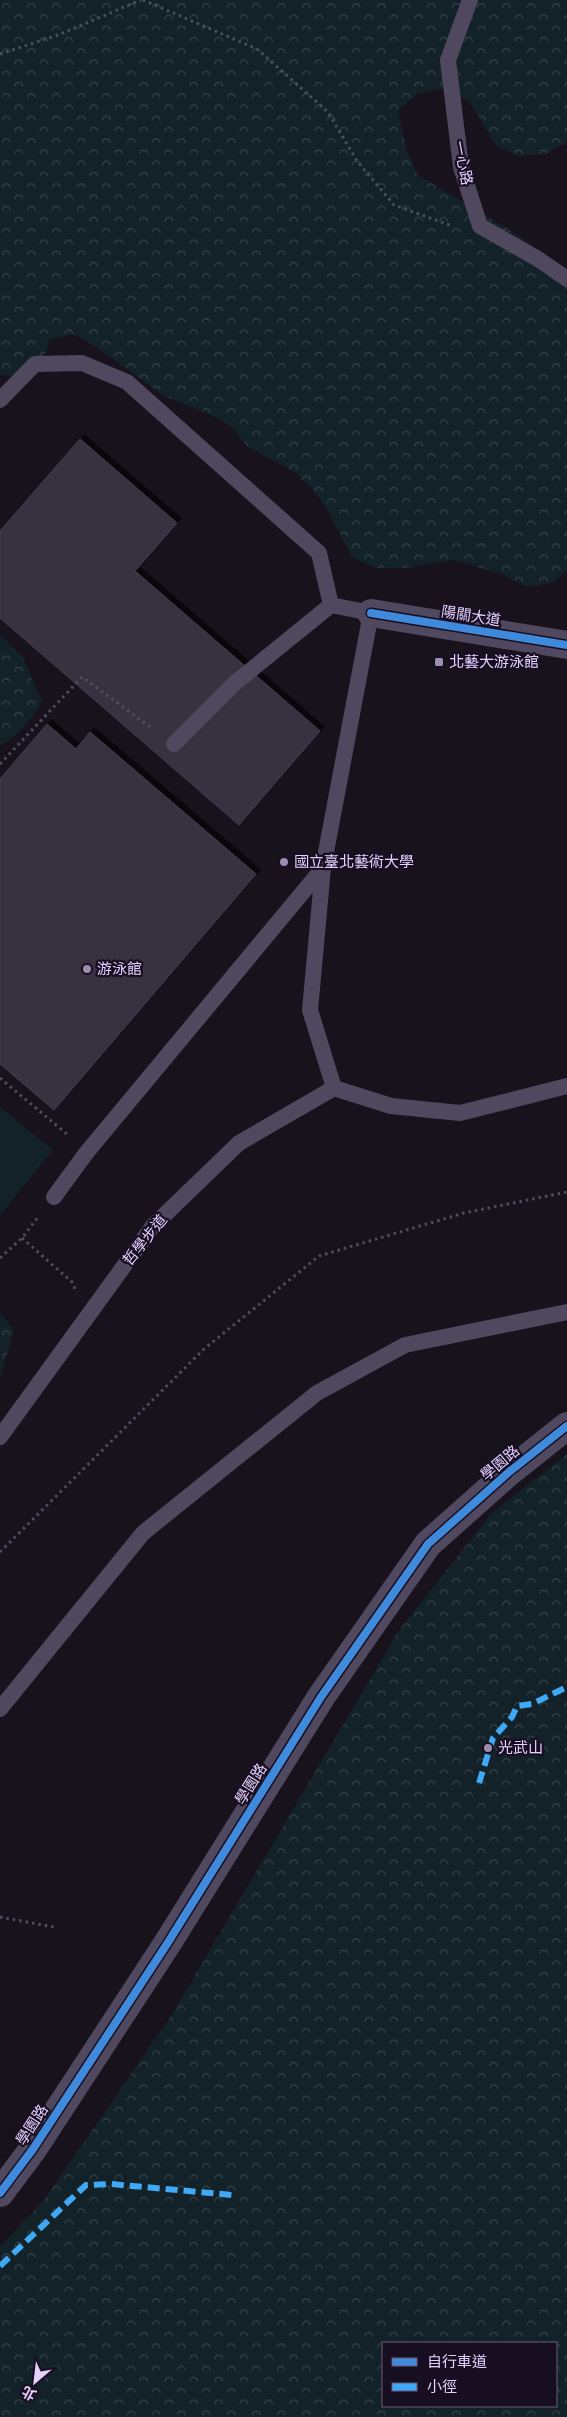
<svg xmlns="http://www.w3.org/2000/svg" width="567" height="2417" font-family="Lato,'Noto Sans TC',sans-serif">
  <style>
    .forest { fill: url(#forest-crowns); fill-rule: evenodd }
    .pitch { fill: #132229 }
    .building { fill: #38303f; stroke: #473c51; filter: url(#shadow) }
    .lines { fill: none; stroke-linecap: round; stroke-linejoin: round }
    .path { stroke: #4b4f60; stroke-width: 3; stroke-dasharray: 2.5 4; stroke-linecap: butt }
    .service { stroke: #50485e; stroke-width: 16 }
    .minor { stroke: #50485e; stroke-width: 28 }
    .quiet { stroke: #3fa9f5; stroke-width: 6; stroke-dasharray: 12 6; stroke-linecap: butt }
    .cycleway-casing { stroke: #180e22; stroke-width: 11 }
    .cycleway { stroke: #408adc; stroke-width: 8 }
    .poi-dot { fill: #9d8eaf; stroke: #180e22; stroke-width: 2 }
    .labels { text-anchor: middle; stroke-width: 4.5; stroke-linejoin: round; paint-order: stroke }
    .street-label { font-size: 15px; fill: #e4d1fd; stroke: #180e22 }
    .poi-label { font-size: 15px; fill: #e4d1fd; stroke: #180e22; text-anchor: start }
  </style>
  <defs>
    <pattern id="forest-crowns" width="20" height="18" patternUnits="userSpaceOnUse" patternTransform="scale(1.25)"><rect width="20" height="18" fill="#132229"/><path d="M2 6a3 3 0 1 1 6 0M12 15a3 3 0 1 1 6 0" fill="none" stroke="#354149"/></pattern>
    <filter id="shadow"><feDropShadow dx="4.5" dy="-4.5" stdDeviation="0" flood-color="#0009"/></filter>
  </defs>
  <rect width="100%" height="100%" fill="#18121d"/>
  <path class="forest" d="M0,0H567V142L546,154L518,156L496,145L469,101L443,88L418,94L398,110L407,152L418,175L518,235L567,273V570L552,583L527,587L504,575L455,560L405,568H376L352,557L329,512L314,491L295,472L248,447L232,427L212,415L164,396L96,347L73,334L50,340L42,362L25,377L0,375Z
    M0,635L23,657L42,702C30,720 19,735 0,746Z
    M0,1313L14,1331L0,1377Z
    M567,1454V2417H0V2247L44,2200L171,2016L399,1630L492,1513ZM383,2343H556V2406H383Z"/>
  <path class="pitch" d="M0,1107L53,1150L0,1215Z"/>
  <path class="building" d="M80,439L177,523L135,571L320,731L239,825L0,618V531Z
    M47,724L76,749L90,732L256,874L54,1110L0,1064V779Z"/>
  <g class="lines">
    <path class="path" d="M143,0L257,49L328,112L357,161L394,205L452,226
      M0,54L58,35L141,0
      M0,764L82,677L153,729
      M0,1078L68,1135
      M22,1238L72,1282L75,1289
      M0,1258L22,1238L38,1217
      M0,1552L204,1349L319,1256L464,1213L567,1192
      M0,1917L54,1927"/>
    <path class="service" d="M470,0L448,60L461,167L480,226L538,259L567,279
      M0,400L35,364L82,363L127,382L319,553L331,605
      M174,744L235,683L331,605L371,613L323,868L310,1010L334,1088
      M334,1088L391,1106L460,1113L567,1086
      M54,1197L87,1152L323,868
      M0,1437L153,1226L239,1143L334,1088
      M0,1709L143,1533L317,1393L405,1345L567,1312"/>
    <path class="minor" d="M371,613L567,645
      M0,2193L33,2149L167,1944L321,1697L428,1544L509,1472L567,1426"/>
    <path class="quiet" d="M479,1783L493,1738L512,1717L517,1706L532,1704L567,1687
      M0,2266L86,2185L111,2184L232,2195"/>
    <defs>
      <path id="cycleway" d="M371,613L567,645
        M0,2193L33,2149L167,1944L321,1697L428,1544L509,1472L567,1426"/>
    </defs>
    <use href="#cycleway" class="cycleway-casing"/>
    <use href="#cycleway" class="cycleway"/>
  </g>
  <g class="poi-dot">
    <rect x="434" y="657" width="10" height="10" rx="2.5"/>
    <circle cx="284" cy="862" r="5"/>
    <circle cx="87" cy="969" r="5"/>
    <circle cx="488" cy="1748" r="5"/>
  </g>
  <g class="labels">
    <g class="street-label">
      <text transform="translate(463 163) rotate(79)" y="5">一心路</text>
      <text transform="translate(471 616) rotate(9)" y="5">陽關大道</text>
      <text transform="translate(145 1240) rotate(-51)" y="5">哲學步道</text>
      <text transform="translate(500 1463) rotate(-40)" y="5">學園路</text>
      <text transform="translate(251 1784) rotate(-58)" y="5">學園路</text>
      <text transform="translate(32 2125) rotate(-57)" y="5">學園路</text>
    </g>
    <g class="poi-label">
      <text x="449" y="667">北藝大游泳館</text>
      <text x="294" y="867">國立臺北藝術大學</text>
      <text x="97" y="974">游泳館</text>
      <text x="498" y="1753">光武山</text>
    </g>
  </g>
  <rect x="382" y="2342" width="175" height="65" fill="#180e22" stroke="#6a5c7a"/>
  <rect x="392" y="2358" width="25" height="8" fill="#408adc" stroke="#6a5c7a"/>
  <text x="427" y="2367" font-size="15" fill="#e4d1fd">自行車道</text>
  <rect x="392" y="2383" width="25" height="8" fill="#3fa9f5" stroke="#6a5c7a"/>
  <text x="427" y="2392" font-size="15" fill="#e4d1fd">小徑</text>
  <g transform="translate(35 2382) rotate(208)" stroke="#180e22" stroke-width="4" paint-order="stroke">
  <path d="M0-4L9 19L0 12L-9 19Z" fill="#e4d1fd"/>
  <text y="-8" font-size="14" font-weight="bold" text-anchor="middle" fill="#e4d1fd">北</text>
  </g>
</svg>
